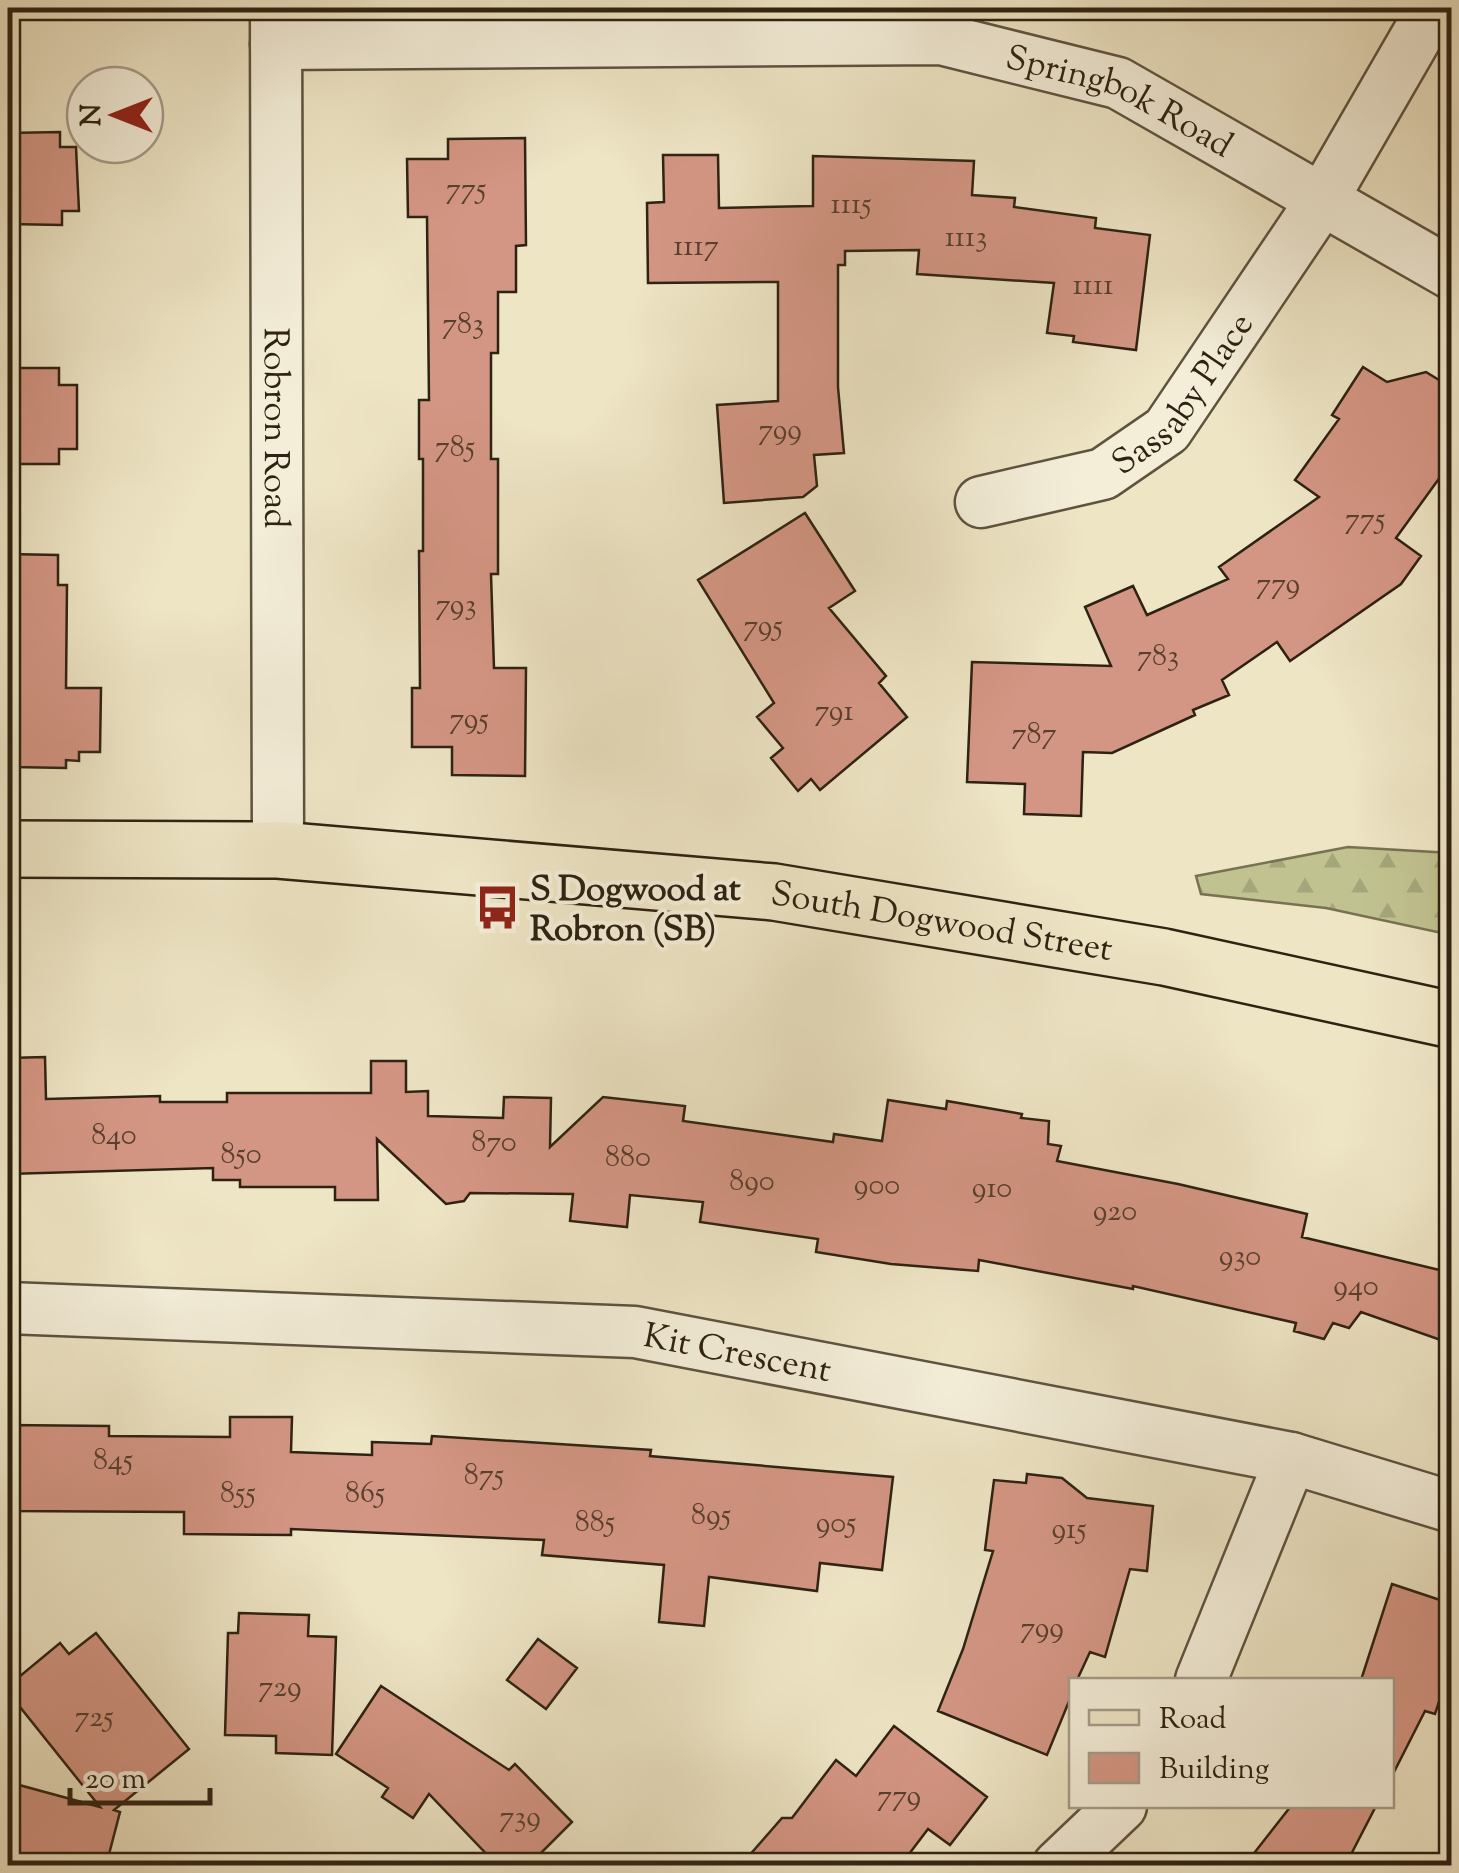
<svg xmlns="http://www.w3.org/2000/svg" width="1459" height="1873" font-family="'Sorts Mill Goudy',serif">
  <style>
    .forest { fill: url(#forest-firs); stroke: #777251; stroke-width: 2.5 }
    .building { fill: #d49684; stroke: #2e2212; stroke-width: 2.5 }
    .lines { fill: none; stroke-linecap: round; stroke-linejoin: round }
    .minor-casing { stroke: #5e533f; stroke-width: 55 }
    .major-casing { stroke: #2e2212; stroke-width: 60 }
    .minor { stroke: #f4eed9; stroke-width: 50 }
    .major { stroke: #eee5c5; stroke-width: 55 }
    .labels { text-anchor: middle; stroke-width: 8; stroke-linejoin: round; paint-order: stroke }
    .number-label { font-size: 30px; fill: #583f2e }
    .street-label { font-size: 35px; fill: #2e2212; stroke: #f4eed9 }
    .poi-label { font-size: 35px; font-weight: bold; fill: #2e2212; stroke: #f4eed9; text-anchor: start }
  </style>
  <defs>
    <pattern id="forest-firs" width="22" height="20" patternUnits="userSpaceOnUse" patternTransform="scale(2.5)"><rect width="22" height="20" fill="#c0c290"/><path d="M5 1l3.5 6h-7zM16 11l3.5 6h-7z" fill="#a5a67b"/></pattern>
  </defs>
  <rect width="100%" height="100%" fill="#eee5c5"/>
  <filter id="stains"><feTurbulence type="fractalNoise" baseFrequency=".002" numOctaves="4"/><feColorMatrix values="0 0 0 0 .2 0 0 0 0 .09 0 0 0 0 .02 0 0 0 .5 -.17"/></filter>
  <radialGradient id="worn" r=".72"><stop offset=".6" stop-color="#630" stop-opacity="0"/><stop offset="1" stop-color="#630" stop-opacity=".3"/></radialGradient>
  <path class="forest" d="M1348,847L1451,853V935L1326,908L1201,894L1196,876Z"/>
  <path class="building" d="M60,132V147H76L79,211H62V225L8,224V133Z
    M525,138L526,245L516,246V292H498V353H491V459H498V574H491L494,668H526L525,776L452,775V747H412V688H420L419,551H423V459H419V400H429L427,217H408L407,159H448V139Z
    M663,155H718L719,208L813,206V156L974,161L972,195L1015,198L1014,207L1096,218L1095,228L1150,235L1136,350L1073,342L1074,336L1047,333L1054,283L917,274L919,250L845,251V265H838V387L844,453L814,455L817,486L803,497L724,503L717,405L778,401V282L648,283L647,203L664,202Z
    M1363,367L1387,382L1426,372L1452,388V489L1438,480L1396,538L1421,556L1401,584L1290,661L1277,642L1222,680L1229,695L1193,710L1195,715L1112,753L1083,752L1081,816L1024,814L1025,784L967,782L972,662L1111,666L1085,607L1133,586L1147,615L1228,579L1219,567L1319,497L1295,480L1339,419L1332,415Z
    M8,368H59V385H77V449H59V464H8Z
    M805,513L855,591L829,608L886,676L879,683L907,717L820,790L811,779L798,791L771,758L783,748L757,717L774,703L698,580Z
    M8,554L58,555V585H67L66,688H101L100,752H79V761L66,760V768L14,767V722H9Z
    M45,1057L46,1099L160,1096V1102H227V1093H371V1061H406V1092L428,1091V1116L503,1118L504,1097L551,1098L550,1147L603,1097L685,1106L683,1121L833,1142L834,1134L882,1141L888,1100L946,1109L947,1101L1022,1114L1021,1118L1049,1121L1048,1144L1061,1146L1057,1161L1178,1184L1307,1214L1302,1237L1452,1273V1344L1361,1312L1349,1328L1333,1323L1324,1339L1294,1331L1296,1323L1133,1286V1289L979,1260L978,1271L891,1264L816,1252L818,1239L700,1222L703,1202L630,1195L627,1227L570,1221L573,1194L470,1193L464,1201L446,1204L377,1139L378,1200H335V1187H240V1180H213V1168L8,1174V1058Z
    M230,1417H292L291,1452L372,1455V1442L431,1444L432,1436L651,1450L650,1456L893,1477L882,1570L820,1563L817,1591L709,1577L704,1626L659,1622L664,1565L542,1555L544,1540L291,1529V1535L184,1534V1512L8,1511V1425L109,1426V1436L230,1437Z
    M1027,1474L1062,1478L1087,1498L1153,1506L1147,1571L1130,1569L1105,1657L1090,1652L1077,1680H1072V1694L1047,1755L938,1711L963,1649L993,1551L985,1550L994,1480L1026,1483Z
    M1392,1584L1452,1604V1662L1435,1714L1425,1711L1392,1776V1680H1361Z
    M239,1613L309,1615L308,1636L336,1637L332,1755L276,1753V1736L225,1735L228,1633H238Z
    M96,1633L189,1749L114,1810L120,1812L108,1858L89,1854L86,1866H8V1782L100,1807L8,1692V1686L60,1643L69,1654Z
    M538,1639L577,1668L546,1709L507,1680Z
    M381,1686L509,1770L515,1764L572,1822L528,1866H498L429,1794L413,1818L382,1797L388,1788L336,1754Z
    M894,1726L987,1797L950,1845L928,1829L900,1866H740L782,1818H792L836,1760L856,1776Z
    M1291,1806H1376L1345,1866H1244Z"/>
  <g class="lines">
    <defs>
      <g id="minor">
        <path id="s1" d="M276,8L278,850"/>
        <path id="s2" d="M276,44L941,39L1118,83L1452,274"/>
        <path id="s3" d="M981,502L1103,474L1167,430L1322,200L1433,8"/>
        <path id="s4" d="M8,1308L635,1332L1291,1458L1452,1507"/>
        <path d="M1201,1680L1291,1458"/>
        <path d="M1058,1866L1121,1806"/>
      </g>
      <g id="major">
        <path id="s5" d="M8,849L278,850L774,892L1164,957L1452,1020"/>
      </g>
    </defs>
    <use href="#minor" class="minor-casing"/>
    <use href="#major" class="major-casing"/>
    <use href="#minor" class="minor"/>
    <use href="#major" class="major"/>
  </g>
  <defs>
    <symbol id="bus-bare" viewBox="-9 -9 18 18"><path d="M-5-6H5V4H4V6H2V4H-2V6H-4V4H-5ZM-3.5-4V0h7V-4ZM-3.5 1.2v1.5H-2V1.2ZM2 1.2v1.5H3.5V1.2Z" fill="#8f2418" stroke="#f4eed9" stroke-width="2.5" paint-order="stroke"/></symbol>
  </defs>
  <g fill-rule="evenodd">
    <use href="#bus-bare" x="466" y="876" width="63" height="63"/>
  </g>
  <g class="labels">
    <g class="number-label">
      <text x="466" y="198">775</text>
      <text x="851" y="213">1115</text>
      <text x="966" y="246">1113</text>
      <text x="696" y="255">1117</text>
      <text x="1093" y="294">1111</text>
      <text x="463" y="333">783</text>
      <text x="780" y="439">799</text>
      <text x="455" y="456">785</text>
      <text x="1365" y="528">775</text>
      <text x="1278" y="593">779</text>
      <text x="456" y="614">793</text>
      <text x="763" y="635">795</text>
      <text x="1158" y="665">783</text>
      <text x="834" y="720">791</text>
      <text x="469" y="728">795</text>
      <text x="1034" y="743">787</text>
      <text x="114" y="1144">840</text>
      <text x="494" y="1151">870</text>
      <text x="241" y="1163">850</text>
      <text x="628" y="1166">880</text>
      <text x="752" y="1190">890</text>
      <text x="877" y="1194">900</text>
      <text x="992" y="1197">910</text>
      <text x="1115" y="1220">920</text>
      <text x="1240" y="1265">930</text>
      <text x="1356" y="1295">940</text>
      <text x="113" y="1469">845</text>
      <text x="484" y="1484">875</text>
      <text x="238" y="1502">855</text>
      <text x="365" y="1502">865</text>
      <text x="711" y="1524">895</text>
      <text x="595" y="1531">885</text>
      <text x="836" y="1532">905</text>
      <text x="1069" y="1538">915</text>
      <text x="1042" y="1637">799</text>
      <text x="280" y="1696">729</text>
      <text x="94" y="1726">725</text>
      <text x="899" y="1805">779</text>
      <text x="520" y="1826">739</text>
    </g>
    <g class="street-label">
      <text dy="12" stroke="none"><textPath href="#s2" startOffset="855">Springbok Road</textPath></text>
      <text dy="12" stroke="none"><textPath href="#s3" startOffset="240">Sassaby Place</textPath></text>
      <text dy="12" stroke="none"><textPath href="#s1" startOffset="420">Robron Road</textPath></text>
      <text dy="12" stroke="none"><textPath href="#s5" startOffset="938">South Dogwood Street</textPath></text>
      <text dy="12" stroke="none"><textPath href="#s4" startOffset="732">Kit Crescent</textPath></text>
    </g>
    <g class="poi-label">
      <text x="530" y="900">S Dogwood at<tspan x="530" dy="40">Robron (SB)</tspan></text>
    </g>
  </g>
  <rect width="1459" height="1873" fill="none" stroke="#eee5c5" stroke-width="40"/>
  <rect x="10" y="10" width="1439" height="1853" fill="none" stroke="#2e2212" stroke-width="5"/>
  <rect x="20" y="20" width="1419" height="1833" fill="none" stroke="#2e2212" stroke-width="2.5"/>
  <rect x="1069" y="1678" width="325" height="130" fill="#f4eed9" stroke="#a59c89" stroke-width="2.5"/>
  <rect x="1089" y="1710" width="50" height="15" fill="#eee5c5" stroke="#a59c89" stroke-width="2.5"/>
  <text x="1159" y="1728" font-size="30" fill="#2e2212">Road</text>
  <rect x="1089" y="1753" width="50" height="30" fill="#d49684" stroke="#a59c89" stroke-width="2.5"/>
  <text x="1159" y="1778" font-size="30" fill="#2e2212">Building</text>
  <g transform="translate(115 115) rotate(270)"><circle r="48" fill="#f4eed9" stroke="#a59c89" stroke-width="2.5"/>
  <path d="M0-8L18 38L0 25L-18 38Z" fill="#8f2418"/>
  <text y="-15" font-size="28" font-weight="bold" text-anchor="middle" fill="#2e2212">N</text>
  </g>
  <path d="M70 1788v15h140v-15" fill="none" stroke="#2e2212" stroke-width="5"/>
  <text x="85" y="1788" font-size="30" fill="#2e2212" stroke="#f4eed9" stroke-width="8" paint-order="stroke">20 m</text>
  <rect width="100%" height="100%" filter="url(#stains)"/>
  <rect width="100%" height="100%" fill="url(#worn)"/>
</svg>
